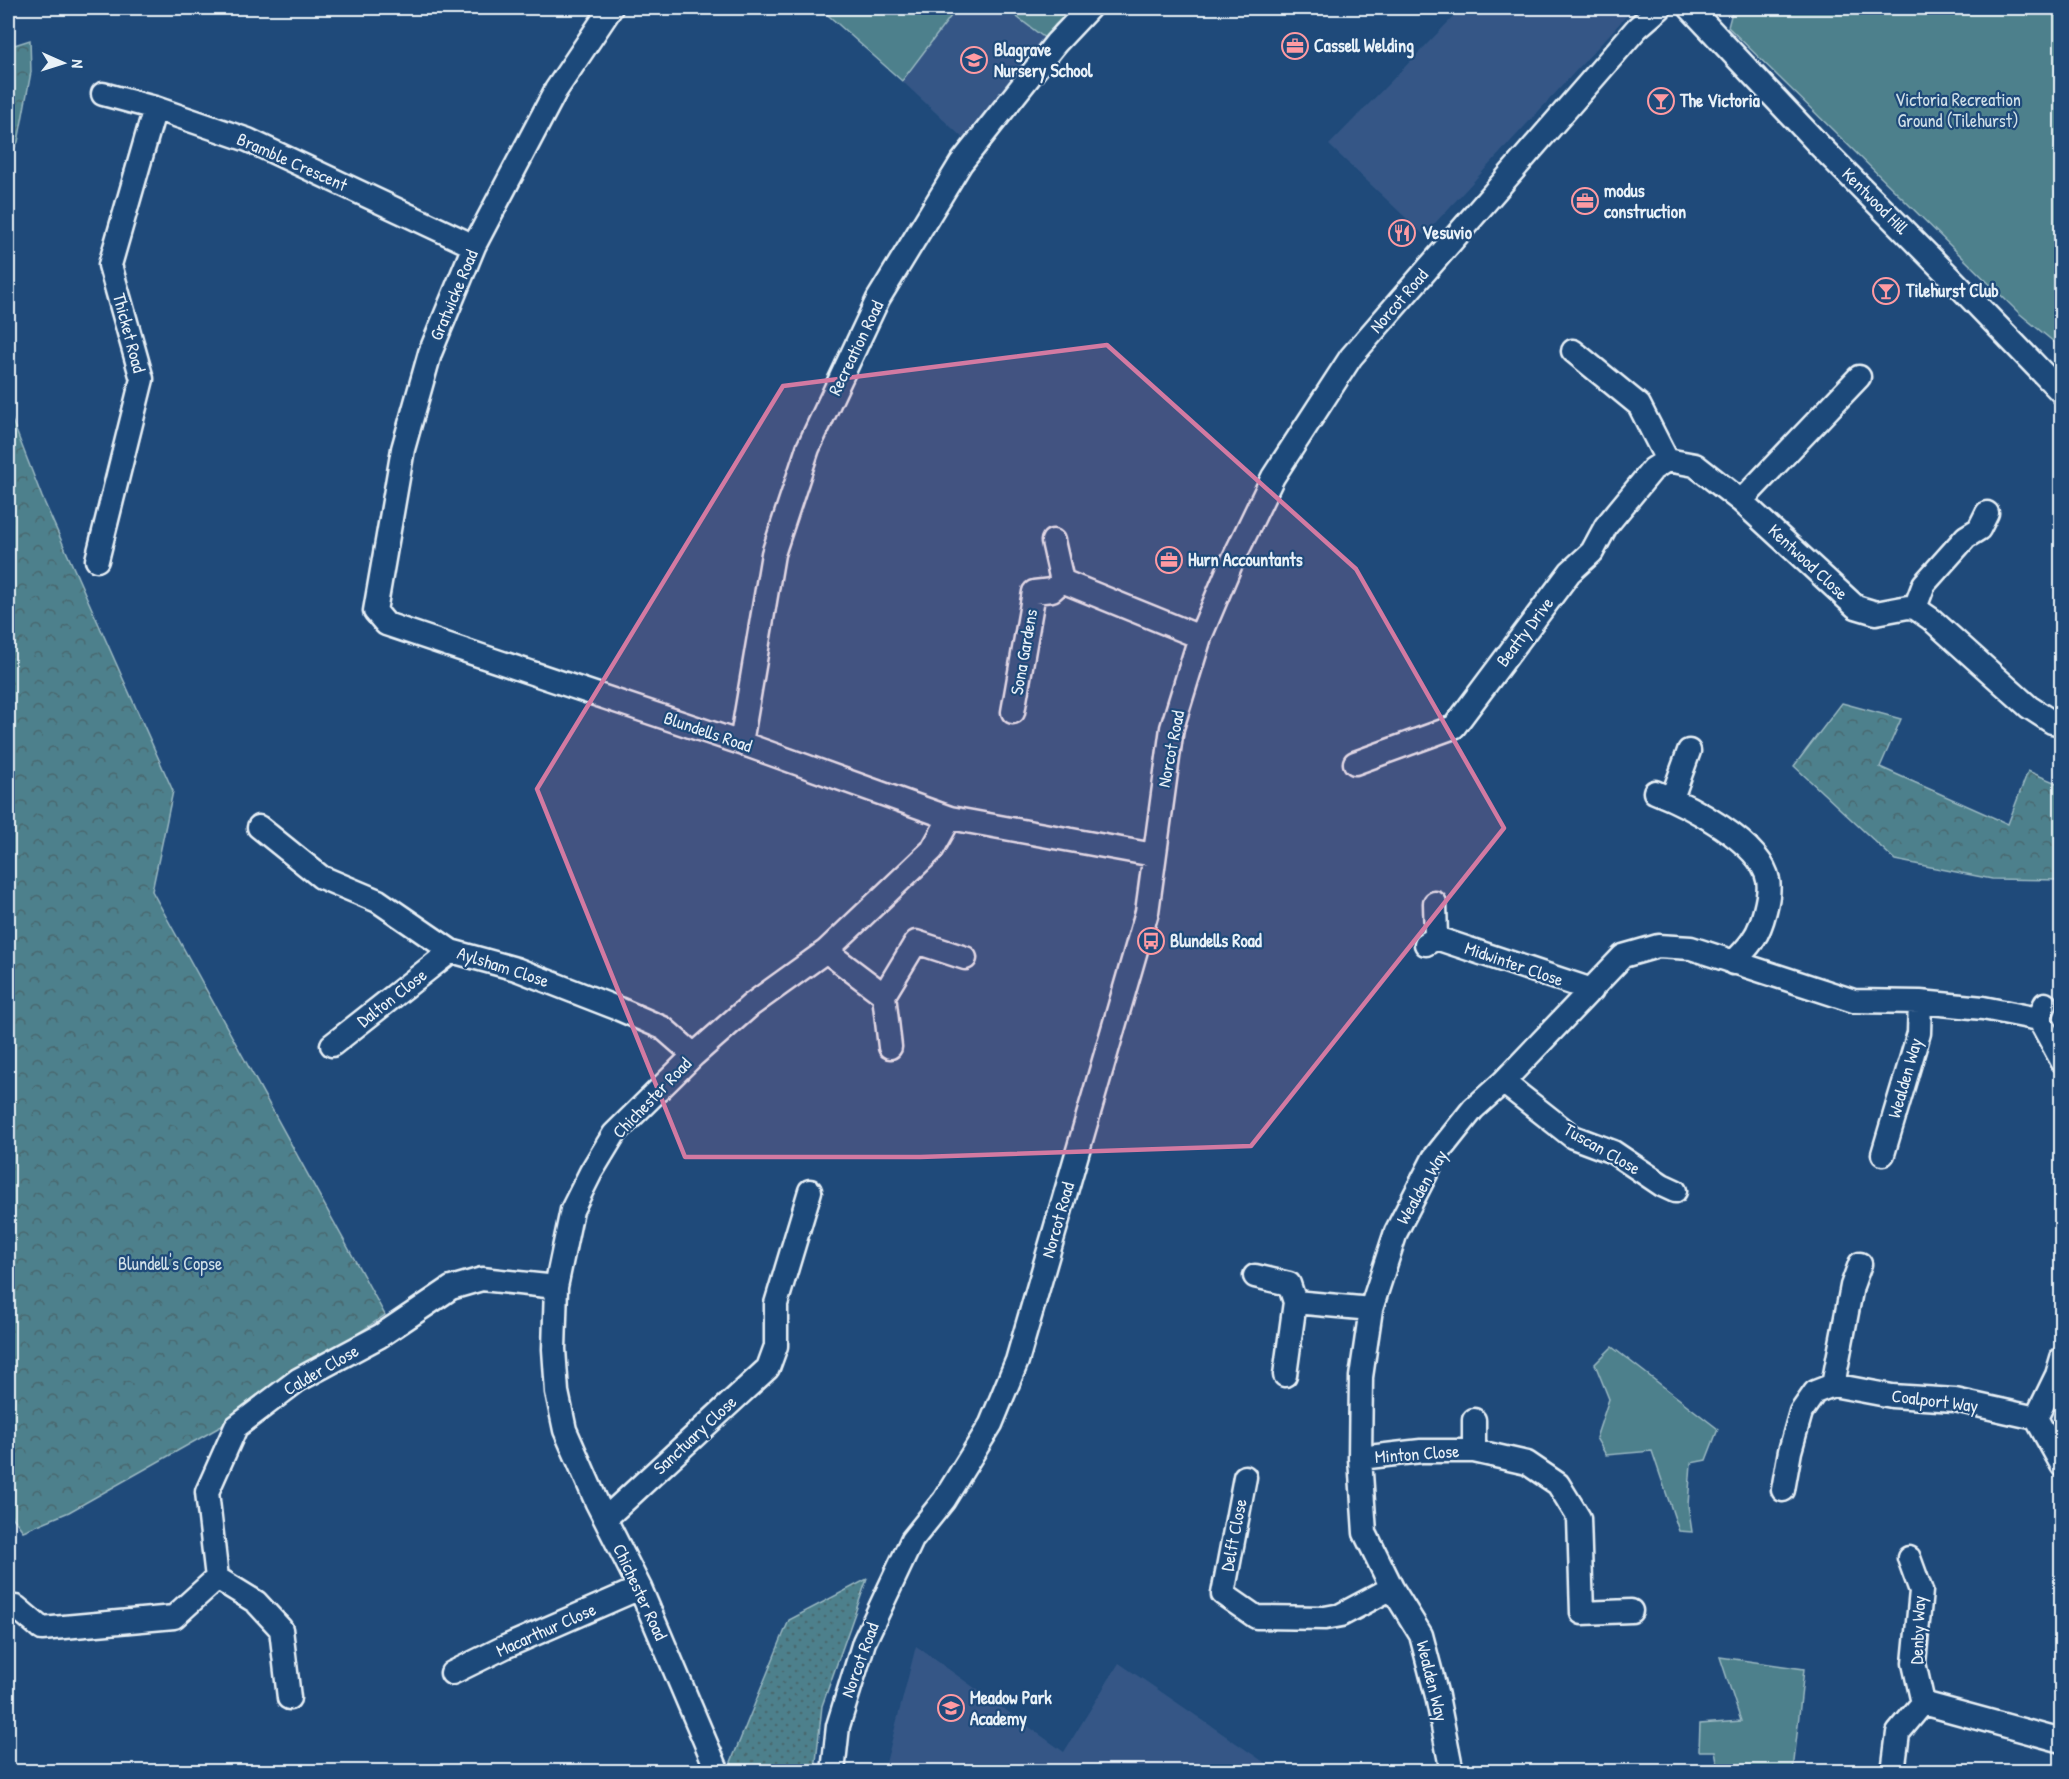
<svg xmlns="http://www.w3.org/2000/svg" width="2069" height="1779" font-family="'Patrick Hand',sans-serif">
  <style>
    .built { fill: #345786 }
    .grass { fill: url(#grass-dots); stroke: #9ab8c2; stroke-width: 1.5 }
    .forest { fill: url(#forest-crowns); stroke: #9ab8c2; stroke-width: 1.5 }
    .green { fill: #4d808c; stroke: #9ab8c2; stroke-width: 1.5 }
    .lines { fill: none; stroke-linecap: round; stroke-linejoin: round }
    .minor-casing { stroke: #e8f1f8; stroke-width: 27 }
    .minor { stroke: #1f4a7a; stroke-width: 22 }
    .marked { fill: #d37aa2; fill-opacity: 0.2; stroke: #d37aa2; stroke-width: 4.5; stroke-linejoin: round }
    .labels { text-anchor: middle; stroke-width: 4.5; stroke-linejoin: round; paint-order: stroke }
    .poi-label { font-size: 18px; font-weight: bold; fill: #e8f1f8; stroke: #1f4a7a; text-anchor: start }
    .park-label { font-size: 18px; fill: #d1e0e8; stroke: #1f4a7a }
    .street-label { font-size: 18px; fill: #e8f1f8; stroke: #1f4a7a }
  </style>
  <defs>
    <pattern id="grass-dots" width="8" height="8" patternUnits="userSpaceOnUse" patternTransform="scale(1.5)"><rect width="8" height="8" fill="#4d808c"/><path d="M2 2h.1M6 6h.1" fill="none" stroke="#4a676e" stroke-width="1.8" stroke-linecap="round"/></pattern>
    <pattern id="forest-crowns" width="20" height="18" patternUnits="userSpaceOnUse" patternTransform="scale(1.5)"><rect width="20" height="18" fill="#4d808c"/><path d="M2 6a3 3 0 1 1 6 0M12 15a3 3 0 1 1 6 0" fill="none" stroke="#4a676e"/></pattern>
  </defs>
  <rect width="100%" height="100%" fill="#1f4a7a"/>
  <filter id="ink" filterUnits="userSpaceOnUse"><feTurbulence type="fractalNoise" baseFrequency=".0167" numOctaves="2"/><feDisplacementMap in="SourceGraphic" scale="12" xChannelSelector="R" yChannelSelector="G"/><feConvolveMatrix kernelMatrix="1 2 1 2 8 2 1 2 1" color-interpolation-filters="sRGB"/></filter>
  <g filter="url(#ink)">
    <path class="built" d="M957,8H1005L1046,39L967,142L902,81Z
      M1462,8H1634L1424,235L1329,145Z
      M916,1646L1064,1752L1119,1663L1277,1771H884Z"/>
    <path class="grass" d="M867,1579L822,1706L815,1771H734L731,1762L789,1620Z"/>
    <path class="forest" d="M30,40L31,72L18,142L8,158V47Z
      M8,410L42,497L173,791L152,891L385,1315L218,1428L69,1512L23,1531L8,1511Z
      M1842,703L1901,719L1880,767L2008,824L2028,771L2061,785V880L1992,879L1895,860L1794,766Z"/>
    <path class="green" d="M820,8H957L902,81Z
      M1005,8H1073L1055,25L1046,39Z
      M1733,8H2061V337L2054,342L2020,314L1728,27Z
      M1612,1347L1718,1429L1706,1460L1691,1463L1688,1505L1692,1532L1679,1531L1652,1451L1606,1455L1596,1438L1609,1399L1595,1364Z
      M1720,1657L1804,1669L1793,1771H1719L1715,1751H1699L1700,1724L1741,1721Z"/>
    <g class="lines">
      <defs>
        <path id="minor" d="M611,8L556,90L474,246L430,353L403,449L375,611L386,624L741,743L950,818L1154,855
          M1690,8L1820,146L1952,279L2062,393
          M103,94L155,108L248,140L474,246
          M1573,351L1639,405L1667,460L1695,465L1741,501L1856,607L1876,613L1908,607L1915,608L1931,619L2029,707L2052,722L2062,724
          M1741,501L1859,377
          M1053,541L1062,581L1200,637
          M97,560L142,379L110,265L155,108
          M1915,608L1924,584L1966,537L1979,529L1987,513
          M1013,712L1034,592L1052,590L1062,581
          M741,743L773,554L808,448L878,299L961,163L1056,43L1089,8
          M1355,763L1454,727L1570,572L1592,552L1606,526L1653,469L1667,460
          M1655,792C1688,805 1761,842 1768,880C1771,894 1762,927 1754,938C1749,947 1740,955 1733,963
          M1672,798L1689,751
          M259,827L321,877L378,901L451,951L516,969L619,1009L663,1028L694,1055
          M1436,938L1592,990
          M1426,944L1436,938L1435,903
          M826,951L884,995L916,942L965,958
          M884,995L890,1047
          M2045,1004L2039,1019L2062,1061
          M332,1045L451,951
          M1503,1082L1573,1137L1613,1152L1662,1185L1675,1191
          M1883,1154L1919,1033L1920,1002
          M1255,1276L1289,1284L1295,1302L1285,1375
          M1295,1302L1371,1309
          M1833,1385L1852,1286L1860,1264
          M2036,1418L2057,1375L2062,1358
          M2036,1418L2062,1465
          M1474,1451V1420
          M1360,1458L1421,1451H1474L1527,1463L1558,1484L1579,1518L1582,1613L1631,1611
          M1245,1477L1223,1594L1256,1617L1325,1618L1341,1615L1392,1588
          M1783,1490L1790,1451L1801,1412L1815,1392L1833,1385L1892,1396L1955,1400L2036,1418
          M606,1518L768,1368L776,1346V1304L810,1191
          M1909,1558L1921,1591L1914,1663L1923,1703
          M217,1578L256,1602L281,1629L289,1698
          M16,1607L42,1629L174,1617L217,1578L207,1492L236,1427L298,1380L380,1336L451,1288L482,1279L556,1287
          M452,1673L505,1647L640,1588
          M718,1772L640,1588L597,1503L565,1430L557,1392L554,1349L556,1287L572,1210L591,1172L614,1134L694,1055L751,1005L826,951L932,850L950,818
          M833,1772L838,1726L864,1642L912,1540L944,1500L991,1424L1017,1361L1147,912L1172,728L1200,637L1230,566L1273,477L1351,357L1637,28L1660,8
          M1452,1772L1437,1696L1421,1635L1392,1588L1365,1533L1360,1458L1361,1377L1371,1309L1396,1232L1434,1158L1473,1109L1503,1082L1623,956L1658,946L1691,948L1854,1001L1920,1002L1983,1008L2039,1019
          M1893,1772L1898,1733L1923,1703L2062,1741"/>
      </defs>
      <use href="#minor" class="minor-casing"/>
      <use href="#minor" class="minor"/>
    </g>
  </g>
  <path class="marked" d="M1107,345L1356,569L1504,828L1251,1146L920,1157H685L537,789L783,386Z"/>
  <defs>
    <symbol id="office-ring" viewBox="-11 -11 22 22"><circle r="9.5" fill="#1f4a7a" stroke="#ff9aa2" stroke-width="1.5"/><path d="M-6-3h4V-5.5h4V-3h4V5H-6ZM-1-4.5V-3h2v-1.5ZM-6 0V1H6V0Z" fill="#ff9aa2"/></symbol>
    <symbol id="school-ring" viewBox="-11 -11 22 22"><circle r="9.5" fill="#1f4a7a" stroke="#ff9aa2" stroke-width="1.5"/><path d="M0-5L7-2L0 1L-7-2ZM-4 1L0 2.5L4 1V4Q0 6-4 4Z" fill="#ff9aa2"/></symbol>
    <symbol id="bar-ring" viewBox="-11 -11 22 22"><circle r="9.5" fill="#1f4a7a" stroke="#ff9aa2" stroke-width="1.5"/><path d="M-6-5H6L.8 .8V4.5H3.5V6h-7V4.5H-.8V.8Z" fill="#ff9aa2"/></symbol>
    <symbol id="restaurant-ring" viewBox="-11 -11 22 22"><circle r="9.5" fill="#1f4a7a" stroke="#ff9aa2" stroke-width="1.5"/><path d="M-5-6h1v4h1v-4h1v4h1v-4h1v5L-1.5 .5V6h-2V.5L-5-1ZM5-6V6H3V1.5H1.5Q1.5-4 5-6Z" fill="#ff9aa2"/></symbol>
    <symbol id="bus-ring" viewBox="-11 -11 22 22"><circle r="9.5" fill="#1f4a7a" stroke="#ff9aa2" stroke-width="1.5"/><path d="M-5-6H5V4H4V6H2V4H-2V6H-4V4H-5ZM-3.5-4V0h7V-4ZM-3.5 1.2v1.5H-2V1.2ZM2 1.2v1.5H3.5V1.2Z" fill="#ff9aa2"/></symbol>
  </defs>
  <g fill-rule="evenodd">
    <use href="#office-ring" x="1280" y="31" width="30" height="30"/>
    <use href="#school-ring" x="959" y="45" width="30" height="30"/>
    <use href="#bar-ring" x="1646" y="86" width="30" height="30"/>
    <use href="#office-ring" x="1570" y="186" width="30" height="30"/>
    <use href="#restaurant-ring" x="1387" y="218" width="30" height="30"/>
    <use href="#bar-ring" x="1871" y="276" width="30" height="30"/>
    <use href="#office-ring" x="1154" y="545" width="30" height="30"/>
    <use href="#bus-ring" x="1136" y="926" width="30" height="30"/>
    <use href="#school-ring" x="936" y="1693" width="30" height="30"/>
  </g>
  <g class="labels">
    <g class="poi-label">
      <text x="1314" y="52">Cassell Welding</text>
      <text x="994" y="56">Blagrave<tspan x="994" dy="21">Nursery School</tspan></text>
      <text x="1680" y="107">The Victoria</text>
      <text x="1604" y="197">modus<tspan x="1604" dy="21">construction</tspan></text>
      <text x="1422" y="239">Vesuvio</text>
      <text x="1906" y="297">Tilehurst Club</text>
      <text x="1188" y="566">Hurn Accountants</text>
      <text x="1170" y="947">Blundells Road</text>
      <text x="970" y="1704">Meadow Park<tspan x="970" dy="21">Academy</tspan></text>
    </g>
    <g class="park-label">
      <text x="1958" y="106">Victoria Recreation<tspan x="1958" dy="21">Ground (Tilehurst)</tspan></text>
      <text x="170" y="1270">Blundell's Copse</text>
    </g>
    <g class="street-label">
      <text transform="translate(292 162) rotate(24)" y="6">Bramble Crescent</text>
      <text transform="translate(1875 201) rotate(45)" y="6">Kentwood Hill</text>
      <text transform="translate(454 295) rotate(-67)" y="6">Gratwicke Road</text>
      <text transform="translate(1399 301) rotate(-49)" y="6">Norcot Road</text>
      <text transform="translate(129 333) rotate(75)" y="6">Thicket Road</text>
      <text transform="translate(856 348) rotate(-64)" y="6">Recreation Road</text>
      <text transform="translate(1808 562) rotate(43)" y="6">Kentwood Close</text>
      <text transform="translate(1525 632) rotate(-53)" y="6">Beatty Drive</text>
      <text transform="translate(1024 652) rotate(-80)" y="6">Sona Gardens</text>
      <text transform="translate(708 732) rotate(19)" y="6">Blundells Road</text>
      <text transform="translate(1171 749) rotate(-79)" y="6">Norcot Road</text>
      <text transform="translate(1514 964) rotate(19)" y="6">Midwinter Close</text>
      <text transform="translate(503 967) rotate(18)" y="6">Aylsham Close</text>
      <text transform="translate(392 998) rotate(-38)" y="6">Dalton Close</text>
      <text transform="translate(1905 1078) rotate(-74)" y="6">Wealden Way</text>
      <text transform="translate(652 1098) rotate(-46)" y="6">Chichester Road</text>
      <text transform="translate(1602 1149) rotate(30)" y="6">Tuscan Close</text>
      <text transform="translate(1422 1187) rotate(-60)" y="6">Wealden Way</text>
      <text transform="translate(1058 1220) rotate(-74)" y="6">Norcot Road</text>
      <text transform="translate(321 1370) rotate(-30)" y="6">Calder Close</text>
      <text transform="translate(1935 1401) rotate(7)" y="6">Coalport Way</text>
      <text transform="translate(695 1435) rotate(-43)" y="6">Sanctuary Close</text>
      <text transform="translate(1417 1454) rotate(-4)" y="6">Minton Close</text>
      <text transform="translate(1234 1535) rotate(-79)" y="6">Delft Close</text>
      <text transform="translate(640 1592) rotate(65)" y="6">Chichester Road</text>
      <text transform="translate(546 1630) rotate(-24)" y="6">Macarthur Close</text>
      <text transform="translate(1918 1630) rotate(-88)" y="6">Denby Way</text>
      <text transform="translate(860 1660) rotate(-70)" y="6">Norcot Road</text>
      <text transform="translate(1432 1681) rotate(76)" y="6">Wealden Way</text>
    </g>
  </g>
  <rect width="2069" height="1779" fill="none" stroke="#1f4a7a" stroke-width="30"/>
  <rect x="15" y="15" width="2039" height="1749" fill="none" stroke="#e8f1f8" stroke-width="2" filter="url(#ink)"/>
  <g transform="translate(63 63) rotate(93)" stroke="#1f4a7a" stroke-width="4.5" paint-order="stroke">
  <path d="M0-4.5L10 22L0 15L-10 22Z" fill="#e8f1f8"/>
  <text y="-9" font-size="16" font-weight="bold" text-anchor="middle" fill="#e8f1f8">N</text>
  </g>
</svg>
